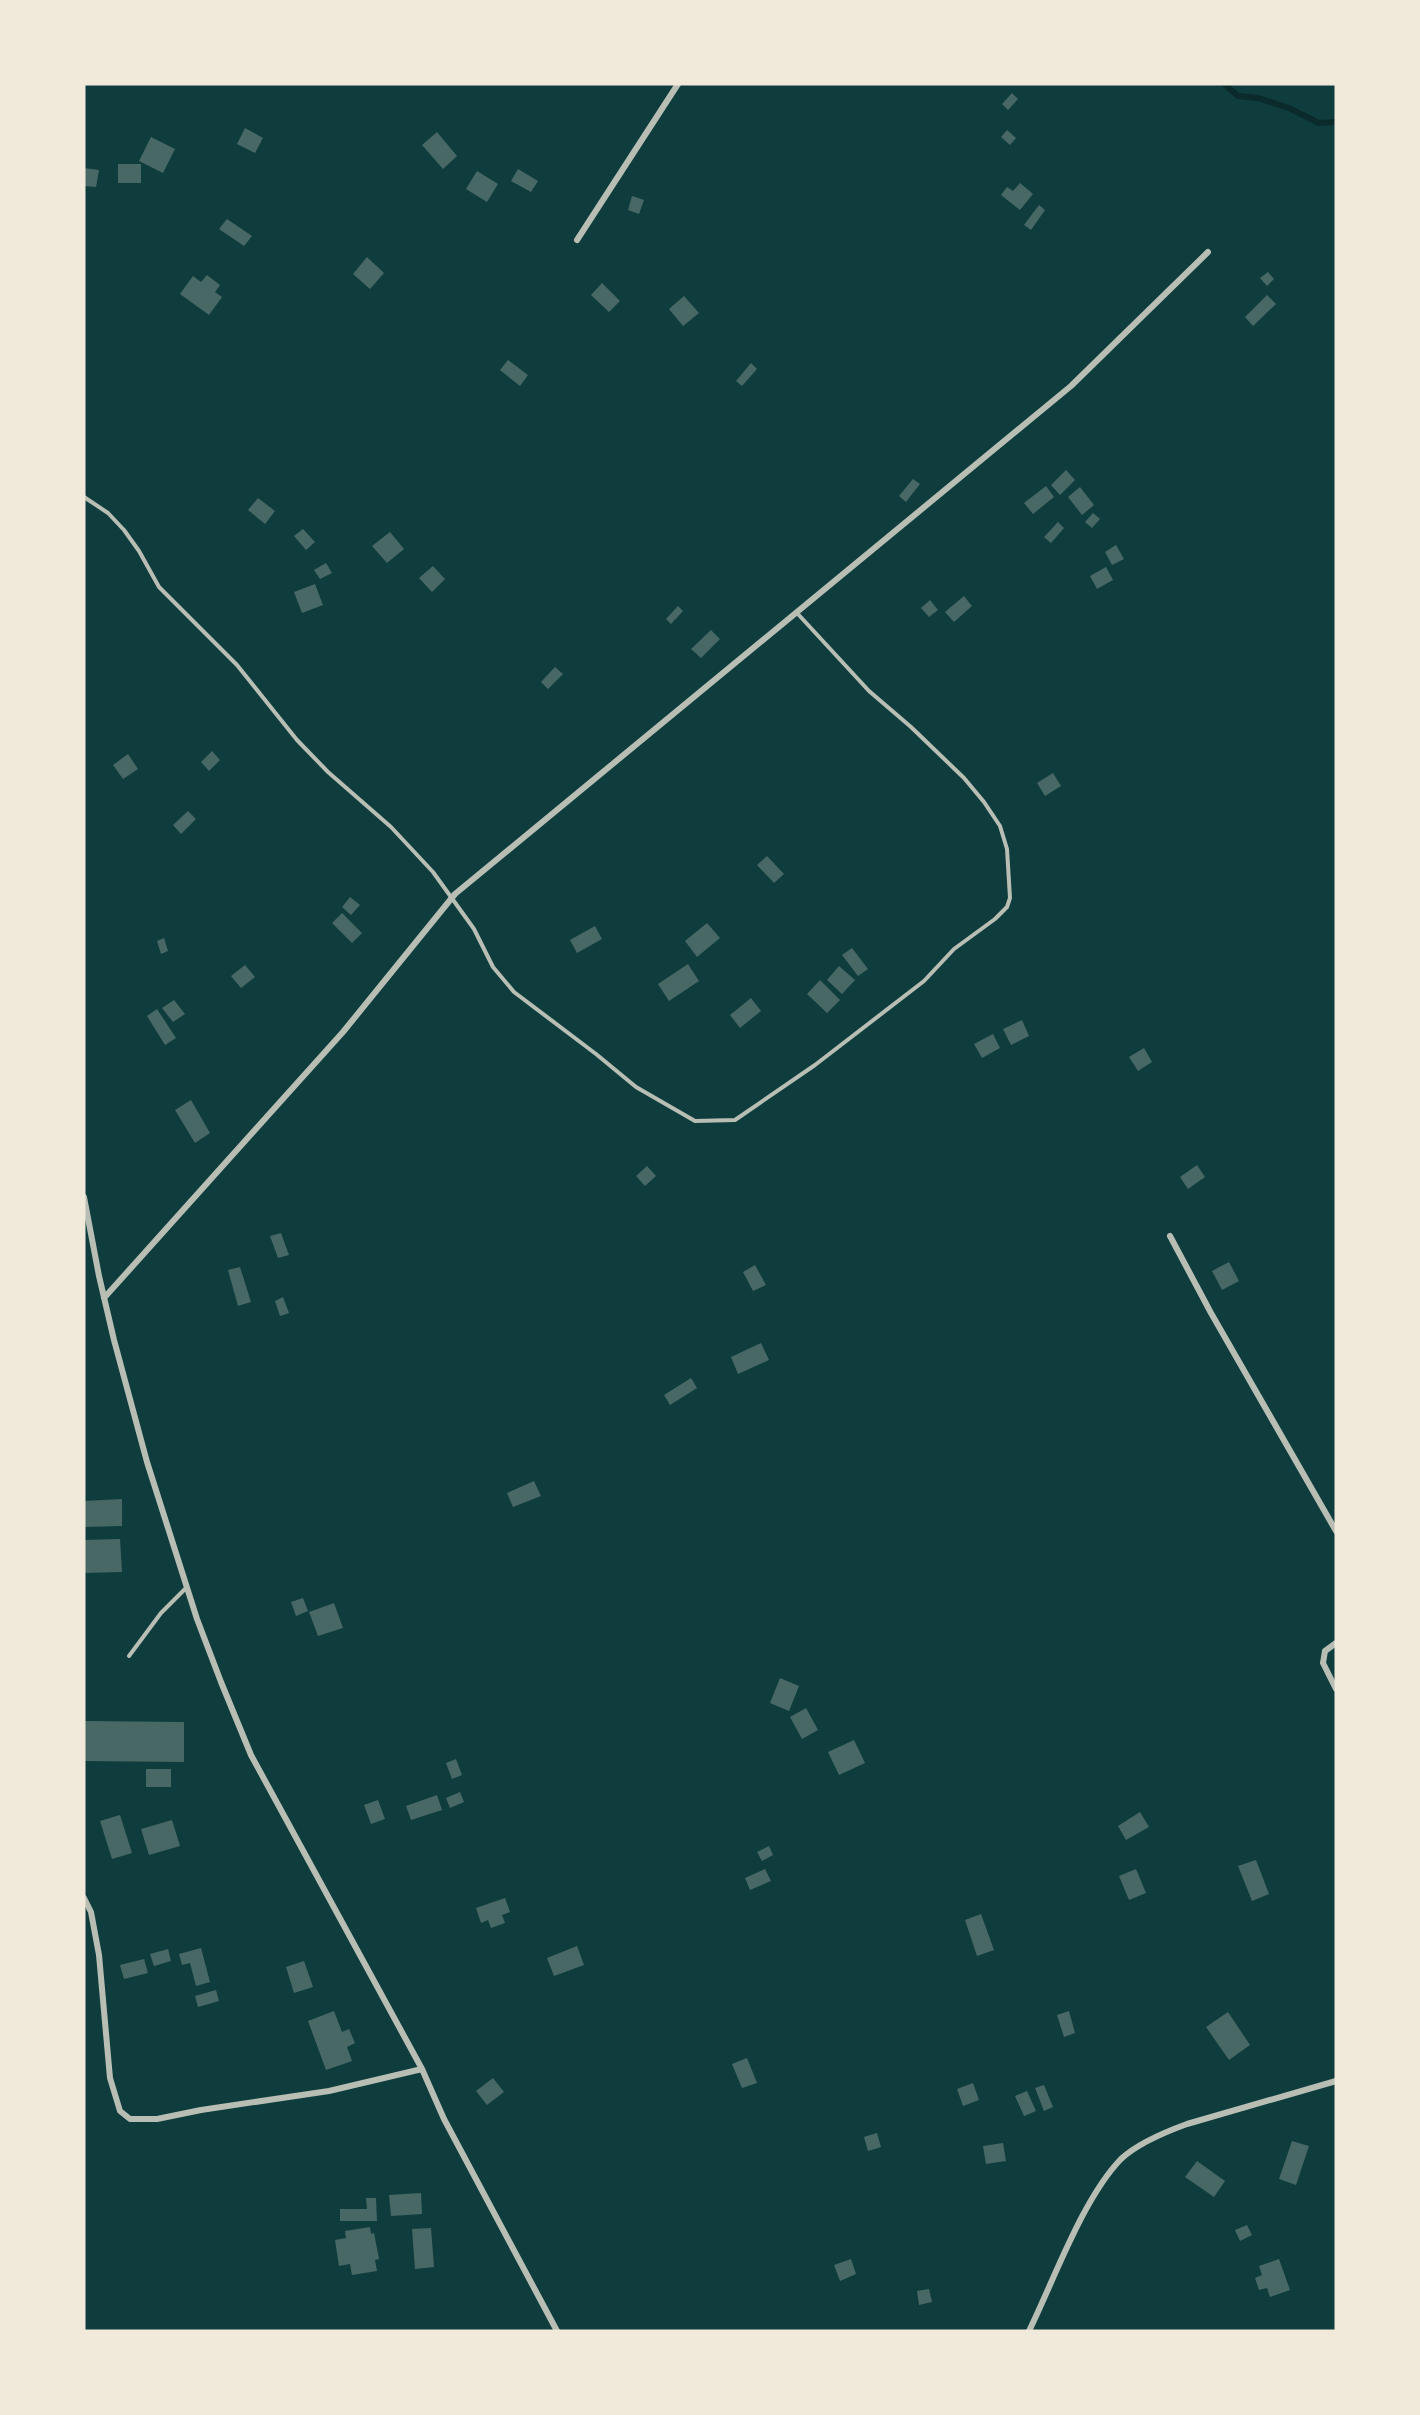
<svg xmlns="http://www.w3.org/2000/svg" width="1420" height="2415" font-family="Lato,sans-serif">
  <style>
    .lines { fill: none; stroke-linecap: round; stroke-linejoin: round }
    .stream { stroke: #0a2a2b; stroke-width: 6 }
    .building { fill: #486865 }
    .service { stroke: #b8beb3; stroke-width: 4 }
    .minor { stroke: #b8beb3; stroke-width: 6 }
  </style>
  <rect width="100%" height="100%" fill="#0f3d3e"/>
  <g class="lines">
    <path class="stream" d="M1224,84L1238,96L1258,98L1289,108L1319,123L1336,122"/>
  </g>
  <path class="building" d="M1012,93L1018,99L1008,110L1002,104Z
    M245,128L263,138L255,153L237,144Z
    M1007,130L1016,138L1010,145L1001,137Z
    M437,132L457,156L443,169L422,145Z
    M151,137L175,149L163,173L139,161Z
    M118,164H141V183H118Z
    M84,168L99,170L96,187L84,186Z
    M518,169L538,181L531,192L511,181Z
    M477,171L498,184L487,202L466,189Z
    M1020,183L1033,194L1020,210L1001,195L1007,187L1013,191Z
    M632,196L644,200L639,214L628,210Z
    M1039,205L1045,210L1031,230L1024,225Z
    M227,219L252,236L244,246L219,229Z
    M367,257L384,273L370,289L353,274Z
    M1268,272L1274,279L1267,286L1260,278Z
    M207,275L220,285L215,292L222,297L209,315L180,294L193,276L201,282Z
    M602,283L620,301L609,312L591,295Z
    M1267,295L1276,304L1253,326L1245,317Z
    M684,296L699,313L683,326L669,309Z
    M508,360L528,375L520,386L500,370Z
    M751,363L757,369L742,386L736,381Z
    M1066,470L1075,480L1060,495L1051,485Z
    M913,479L920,484L906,502L899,496Z
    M1046,486L1054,497L1033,514L1024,503Z
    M1080,487L1094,505L1082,515L1068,497Z
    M258,498L275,511L265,524L248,510Z
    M1093,513L1100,519L1092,528L1085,522Z
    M1058,522L1064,528L1051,543L1044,537Z
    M303,529L315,542L306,550L294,536Z
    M390,532L404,549L387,563L372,546Z
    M1116,545L1124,559L1112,565L1105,552Z
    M326,563L332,573L320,579L314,570Z
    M433,566L445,579L432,592L419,578Z
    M1106,567L1113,580L1097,589L1090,576Z
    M315,584L323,605L302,613L294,592Z
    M964,596L972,606L954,622L945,612Z
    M930,600L938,610L929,617L921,608Z
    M678,606L683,611L671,624L666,619Z
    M711,630L720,639L701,658L691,649Z
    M555,667L563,674L548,689L541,682Z
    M212,751L220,760L209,771L201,762Z
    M128,754L138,769L123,779L113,765Z
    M1053,773L1061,786L1045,796L1037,783Z
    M188,811L196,819L181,834L173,825Z
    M767,856L784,874L774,883L757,865Z
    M350,897L360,905L351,915L342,907Z
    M342,913L362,933L352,943L332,923Z
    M707,923L720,938L697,957L685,941Z
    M595,926L602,939L577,953L570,940Z
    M164,938L168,951L161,954L157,941Z
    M852,948L868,969L858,976L842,955Z
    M688,964L699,981L669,1001L658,984Z
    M245,965L255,977L241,988L231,976Z
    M839,966L855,980L842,994L827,980Z
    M820,980L840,1000L827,1013L807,994Z
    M751,998L761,1011L740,1028L730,1015Z
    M174,1000L185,1014L173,1022L162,1008Z
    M157,1009L176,1038L165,1045L147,1016Z
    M1022,1020L1029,1036L1011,1045L1003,1029Z
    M993,1034L1000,1048L982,1058L974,1044Z
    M1144,1048L1152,1062L1138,1071L1129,1057Z
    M191,1100L210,1133L195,1143L175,1110Z
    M1197,1165L1205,1177L1188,1189L1180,1177Z
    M647,1166L656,1176L645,1186L636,1176Z
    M281,1233L289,1255L278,1258L270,1236Z
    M1229,1262L1239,1281L1222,1290L1212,1271Z
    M755,1265L766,1285L753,1291L743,1272Z
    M240,1267L251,1302L238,1306L228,1270Z
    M283,1297L289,1313L280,1316L275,1301Z
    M761,1343L769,1360L738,1374L731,1357Z
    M691,1378L697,1388L670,1405L664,1395Z
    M534,1481L541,1496L513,1507L507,1493Z
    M122,1499V1526L84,1527V1501Z
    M120,1539L122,1572L84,1573V1540Z
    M303,1598L308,1611L296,1616L291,1602Z
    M334,1603L343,1628L318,1636L309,1612Z
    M780,1678L799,1686L789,1711L770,1703Z
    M806,1708L818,1730L802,1739L790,1717Z
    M84,1721L184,1722V1762L84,1761Z
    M854,1740L865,1763L839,1775L828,1752Z
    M456,1759L462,1775L452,1779L446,1763Z
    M146,1769H171V1787H146Z
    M460,1792L464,1802L450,1808L446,1798Z
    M437,1795L442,1810L411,1820L406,1806Z
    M378,1800L385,1819L371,1824L364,1805Z
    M1140,1812L1149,1827L1126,1840L1118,1826Z
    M120,1815L132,1853L112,1859L100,1821Z
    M172,1820L180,1846L149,1855L141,1829Z
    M769,1846L773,1855L762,1861L757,1852Z
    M1256,1860L1269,1894L1252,1901L1238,1866Z
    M765,1869L771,1881L750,1890L745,1878Z
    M1136,1869L1146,1893L1129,1900L1119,1876Z
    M505,1898L510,1912L502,1915L505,1923L491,1928L488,1920L481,1923L476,1908Z
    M981,1914L994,1950L977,1956L965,1920Z
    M577,1946L584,1965L554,1976L547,1958Z
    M201,1948L210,1982L196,1986L190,1963L182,1965L179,1954Z
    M168,1949L171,1961L154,1966L150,1954Z
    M144,1959L148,1973L124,1979L120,1965Z
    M304,1961L313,1987L294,1993L286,1967Z
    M216,1990L219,2001L198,2007L195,1996Z
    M334,2011L342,2032L349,2029L355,2043L347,2047L352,2061L326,2070L308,2021Z
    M1069,2011L1075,2033L1064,2037L1057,2015Z
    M1228,2012L1250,2045L1229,2060L1206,2027Z
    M747,2058L757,2083L742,2088L732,2064Z
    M493,2078L504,2092L487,2105L476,2091Z
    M973,2083L979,2100L963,2106L957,2089Z
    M1044,2085L1053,2107L1044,2111L1035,2088Z
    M1027,2091L1036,2111L1024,2116L1015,2096Z
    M877,2133L881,2147L868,2151L864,2137Z
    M1292,2141L1309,2146L1296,2185L1279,2179Z
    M1003,2143L1006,2161L986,2164L983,2146Z
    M1197,2161L1225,2181L1214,2197L1185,2177Z
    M421,2193L422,2214L391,2216L389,2195Z
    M366,2198H376L377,2221H340V2209H367Z
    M1247,2225L1252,2235L1240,2241L1235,2230Z
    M370,2227L371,2234L374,2233L379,2259L375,2260L377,2271L352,2275L350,2264L339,2266L335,2240L346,2238L345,2231Z
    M431,2228L434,2267L415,2269L412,2229Z
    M851,2259L856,2274L840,2281L834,2265Z
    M1279,2259L1290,2290L1270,2297L1267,2288L1259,2290L1255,2278L1262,2275L1259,2266Z
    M929,2289L932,2302L919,2305L917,2291Z"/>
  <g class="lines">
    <path class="service" d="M84,497L108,513L124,530L139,551L159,587L237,665L297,740L328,772L391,827L433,872L474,929L493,967L514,992L596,1054L636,1087L695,1121L735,1120L815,1065L924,981L954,949L995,919L1007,907L1010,898L1007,849L1000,826L984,802L964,778L911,727L869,691L797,613
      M129,1656L161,1613L187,1587"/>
    <path class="minor" d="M577,240L678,84
      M84,1197L99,1276L114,1340L147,1462L197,1619L221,1682L251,1755L422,2069L444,2119L557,2331
      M1170,1236L1211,1313L1336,1531
      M104,1298L343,1032L455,894L1071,386L1208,252
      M1336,1643L1325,1651L1323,1663L1336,1689
      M84,1898L91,1912L99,1955L110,2078L120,2111L130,2119H157L201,2110L329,2091L422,2069
      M1029,2331C1054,2280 1083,2198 1121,2159C1138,2143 1165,2132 1187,2124L1336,2081"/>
  </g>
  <rect width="1420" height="2415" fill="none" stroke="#f1e9da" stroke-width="171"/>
</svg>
